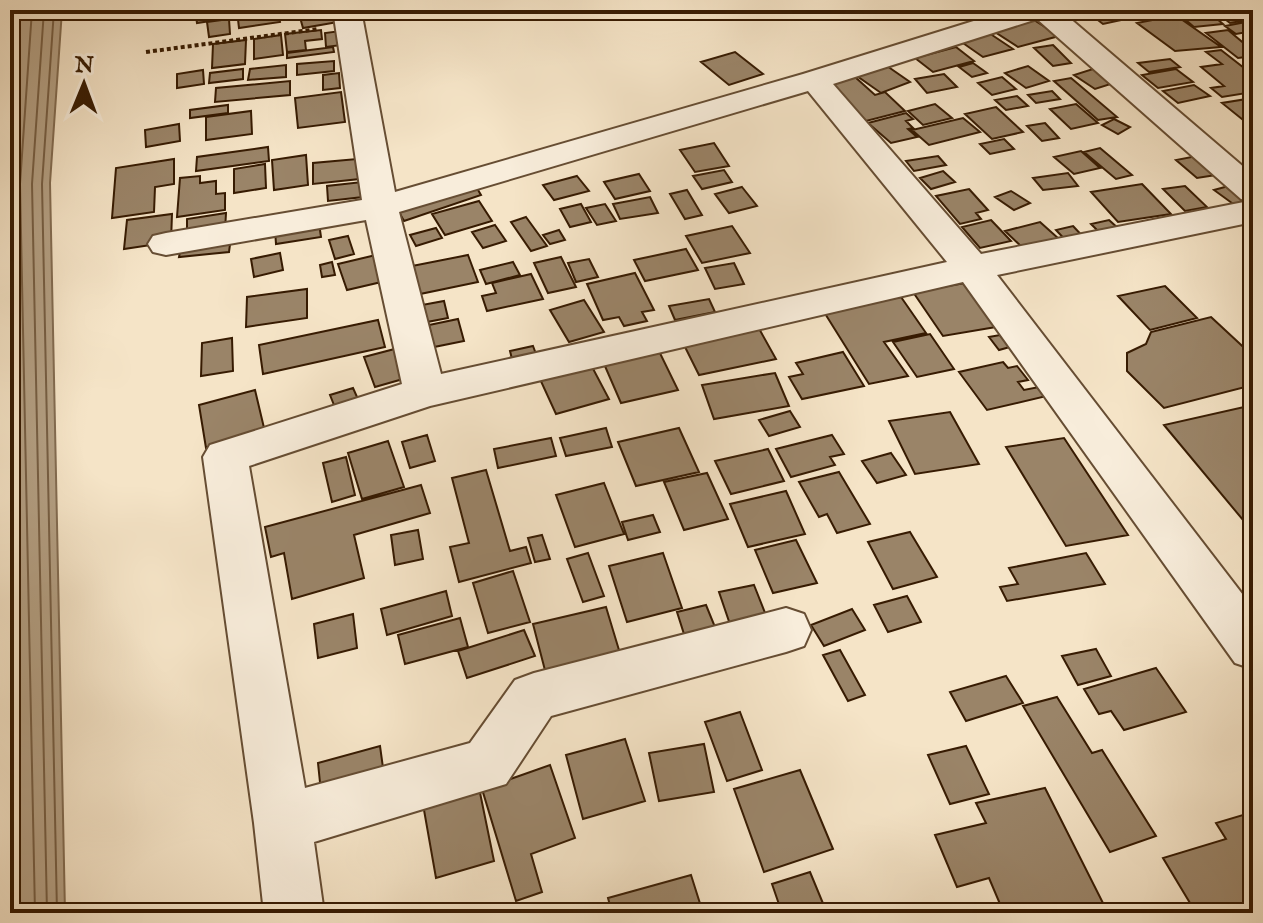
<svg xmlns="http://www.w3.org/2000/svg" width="1263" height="923" font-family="'IM FELL English',serif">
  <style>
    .water { fill: #b4a084; stroke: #826b50; stroke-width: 2 }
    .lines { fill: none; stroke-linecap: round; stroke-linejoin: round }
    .shore { stroke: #765e43; stroke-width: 2 }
    .building { fill: #9a8468; stroke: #371b02; stroke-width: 2 }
    .minor-casing { stroke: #664d33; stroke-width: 4 }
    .path { stroke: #371b02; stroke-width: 4; stroke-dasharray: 4 3; stroke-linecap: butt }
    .minor { fill: #f8eddb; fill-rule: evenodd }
  </style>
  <rect width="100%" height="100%" fill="#f5e4c7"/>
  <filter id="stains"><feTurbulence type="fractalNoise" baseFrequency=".0025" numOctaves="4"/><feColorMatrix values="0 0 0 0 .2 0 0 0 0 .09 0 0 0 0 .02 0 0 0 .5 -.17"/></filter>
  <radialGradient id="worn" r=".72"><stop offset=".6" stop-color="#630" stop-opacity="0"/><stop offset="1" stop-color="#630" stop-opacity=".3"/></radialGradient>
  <path class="water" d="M10,10H62L50,183L65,913H10Z"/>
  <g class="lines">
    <path class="shore" d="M32,10L20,184L35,913
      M44,10L32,184L47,913
      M54,10L42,184L57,913"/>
  </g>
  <path class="building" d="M195,10H228L230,18L197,23Z
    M278,10L280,22L239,28L237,11Z
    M298,10H334L338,22L303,28Z
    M1213,10H1253V19L1230,23Z
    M1117,12L1126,19L1103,24L1094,17Z
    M1171,12L1221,47L1175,51L1137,23L1163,18L1159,15Z
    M1210,13L1223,24L1194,27L1181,16Z
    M229,19L230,34L209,37L207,22Z
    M1034,20L1059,36L1018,47L995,32Z
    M1246,22L1253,31L1236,34L1225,26Z
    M321,30L322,39L305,41L306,50L287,52L285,34Z
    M348,30L350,44L326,47L325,33Z
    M1228,30L1253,51V56L1238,58L1206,33Z
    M989,33L1013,49L983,57L960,41Z
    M281,35L283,55L254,59V39Z
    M246,40L245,64L212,68L213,44Z
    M1053,45L1071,63L1053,66L1034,48Z
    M333,47L334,52L287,58V53Z
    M956,47L974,61L933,72L915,58Z
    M1221,50L1253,75V92L1222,97L1211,88L1224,86L1201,67L1222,64L1206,52Z
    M735,52L763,74L729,85L701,62Z
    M1170,59L1180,67L1149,72L1138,63Z
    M334,61V71L297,75V64Z
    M973,63L987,73L972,77L959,67Z
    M286,65V77L248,80L250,69Z
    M887,66L910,82L881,93L857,76Z
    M1028,66L1049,81L1026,88L1005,73Z
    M1096,68L1117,82L1095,89L1074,75Z
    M243,69V79L209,83L210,73Z
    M1176,69L1193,82L1158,88L1142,75Z
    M203,70L204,84L177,88V74Z
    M339,73L340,88L323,90V75Z
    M944,74L957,87L927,93L915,79Z
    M855,77L875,95L885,92L905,111L866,121L826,84Z
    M1002,77L1016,89L992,95L978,83Z
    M1071,78L1117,117L1098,120L1054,81Z
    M290,81V95L215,102L216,88Z
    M1194,85L1210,96L1178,103L1163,91Z
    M1052,91L1060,99L1036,103L1028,95Z
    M341,92L345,122L298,128L295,98Z
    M1017,96L1028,106L1006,110L995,100Z
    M1253,98V128L1222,103Z
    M935,104L952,118L923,125L908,111Z
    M1076,104L1098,123L1071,129L1050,109Z
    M228,105V113L190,118V110Z
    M996,107L1023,132L992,139L965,114Z
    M251,111L252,134L206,140V117Z
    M906,113L913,119L906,121L913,128L908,129L917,137L891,143L868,123Z
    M963,118L980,132L929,145L912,130Z
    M1114,119L1130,127L1118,134L1102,125Z
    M1045,123L1059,138L1042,141L1027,126Z
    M179,124L180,141L146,147L145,130Z
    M1004,139L1014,149L990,154L980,144Z
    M714,143L729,166L695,172L680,150Z
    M268,147L269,161L196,171L197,157Z
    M1100,148L1132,175L1116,179L1084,152Z
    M1081,151L1100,168L1074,174L1054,157Z
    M306,155L308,185L274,190L272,160Z
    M1202,155L1222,174L1197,178L1176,160Z
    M938,156L946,165L914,171L906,161Z
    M368,158L369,178L313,184V163Z
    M174,159V184L155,187L154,212L112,218L116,168Z
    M265,164L266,188L234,193V169Z
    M724,170L732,182L702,189L693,176Z
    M943,171L955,182L931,189L920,178Z
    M1068,173L1078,186L1043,190L1033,178Z
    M639,174L650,191L615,199L604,182Z
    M200,176V183L216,181V194L225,193V210L177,217L180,178Z
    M577,176L589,191L554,200L543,185Z
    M362,182L363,197L328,201L327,186Z
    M1142,184L1171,214L1118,222L1091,192Z
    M475,185L481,195L404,221L396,207Z
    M1232,185L1253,200V201L1236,206L1214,190Z
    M1185,186L1207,207L1185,211L1163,189Z
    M742,187L757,206L729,213L715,194Z
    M969,189L988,210L976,213L981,219L960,224L936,196Z
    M687,190L702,215L685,219L670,194Z
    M1011,191L1030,203L1014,210L995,197Z
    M650,197L658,213L620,219L613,204Z
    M479,201L492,221L445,235L432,214Z
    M581,204L591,222L570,227L560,209Z
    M605,204L616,221L597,225L586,208Z
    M226,213L225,231L187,236V219Z
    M172,214L171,242L124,249L127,220Z
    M526,217L547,246L531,251L511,222Z
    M991,220L1011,241L980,248L962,227Z
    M1109,220L1120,230L1101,234L1091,224Z
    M1040,222L1059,239L1024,249L1005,231Z
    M319,223L321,237L276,244L275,230Z
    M495,225L506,241L483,248L472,232Z
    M732,226L750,253L702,263L686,236Z
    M1073,226L1089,243L1071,246L1056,230Z
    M436,228L442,238L416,246L410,235Z
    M559,230L565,240L550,244L543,235Z
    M348,236L354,254L335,259L329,240Z
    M231,237L229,252L179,257L182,242Z
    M686,249L698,270L645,281L634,260Z
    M280,253L283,270L254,277L251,259Z
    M380,254L390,280L347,290L338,264Z
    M468,255L478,282L420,294L412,266Z
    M561,257L576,287L548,293L534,263Z
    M589,259L598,277L576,282L568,263Z
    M332,262L335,275L322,277L320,265Z
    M513,262L520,275L486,284L480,270Z
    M734,263L744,284L715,289L705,268Z
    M635,273L654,310L642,312L647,321L624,326L619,317L603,320L587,284Z
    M531,274L543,299L487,311L482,296L496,293L492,283Z
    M965,283L996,327L943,336L913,292Z
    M1165,286L1197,318L1150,330L1118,296Z
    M307,289V318L246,327L247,297Z
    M901,297L926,333L884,342L908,376L869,384L824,312Z
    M709,299L715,312L675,320L669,306Z
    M584,300L604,332L569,342L550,310Z
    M444,301L448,318L427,322L422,305Z
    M1211,317L1253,356V370L1245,372L1253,380V385L1164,408L1127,371V353L1146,344L1151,332Z
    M458,319L464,341L434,347L429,325Z
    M378,320L385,347L263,374L259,345Z
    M757,325L776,359L699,375L682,341Z
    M930,334L954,369L917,377L893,342Z
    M1000,335L1010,347L999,350L989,337Z
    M232,338L233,371L201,376L202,343Z
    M656,345L678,390L621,403L601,357Z
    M406,346L417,375L375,387L364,357Z
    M533,346L536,354L512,359L510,351Z
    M843,352L864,386L802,399L789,377L803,374L796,363Z
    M1003,362L1008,368L1017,366L1028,380L1018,382L1024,390L1044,386L1051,395L987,410L959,372Z
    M590,363L609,399L556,414L539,377Z
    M775,373L789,406L714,419L702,385Z
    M353,388L362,408L338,415L330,395Z
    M255,390L265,432L206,448L199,405Z
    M1253,405V532L1164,425Z
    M790,411L800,427L769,436L759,420Z
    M950,412L979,464L915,474L889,421Z
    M606,428L612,447L566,456L560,438Z
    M679,428L699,472L636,486L618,442Z
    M427,435L435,461L410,468L402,442Z
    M832,435L844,454L830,457L835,465L791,477L776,449Z
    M551,438L556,456L498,468L494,449Z
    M1064,438L1128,535L1066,546L1006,447Z
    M388,441L404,487L362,499L348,453Z
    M768,449L784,481L731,494L715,461Z
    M891,453L906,475L877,483L862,461Z
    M346,457L355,495L332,502L323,463Z
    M486,470L510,551L526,547L531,563L459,582L450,547L469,543L452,478Z
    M839,472L870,524L837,533L827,514L819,517L799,482Z
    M707,473L728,519L684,530L664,482Z
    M604,483L624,534L575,547L556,495Z
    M421,485L430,513L354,535L364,578L292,599L284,553L271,557L265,527Z
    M786,491L805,534L748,547L730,504Z
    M653,515L660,532L628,540L622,522Z
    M418,530L423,559L395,565L391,535Z
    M910,532L937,577L893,589L868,542Z
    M542,535L550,559L535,562L528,538Z
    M796,540L817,583L773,593L755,550Z
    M588,553L604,596L583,602L567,559Z
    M663,553L682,608L627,622L609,566Z
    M1086,553L1105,584L1007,601L1000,587L1018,584L1009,568Z
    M513,571L530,622L488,633L473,583Z
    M754,585L771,628L734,636L719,592Z
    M446,591L452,616L387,635L381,609Z
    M907,596L921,622L888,632L874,605Z
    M706,605L715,627L684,634L677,612Z
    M606,607L622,660L547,678L533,624Z
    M852,609L865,630L824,646L811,625Z
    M353,614L357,648L318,658L314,624Z
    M460,618L468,647L405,664L398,635Z
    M524,630L535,656L467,678L458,651Z
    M1096,649L1111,676L1078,685L1062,656Z
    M840,650L865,695L848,701L823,655Z
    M1156,668L1186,712L1124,730L1111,711L1099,714L1084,689Z
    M1006,676L1023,703L966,721L950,692Z
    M1057,697L1092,753L1102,750L1156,836L1110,852L1023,706Z
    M740,712L762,770L727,781L705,722Z
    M625,739L645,801L583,819L566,755Z
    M704,744L714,792L659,801L649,753Z
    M380,746L384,775L321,792L318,763Z
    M966,746L989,794L950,804L928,755Z
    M550,765L575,838L531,854L542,892L516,901L482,789Z
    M800,770L833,849L764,872L734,789Z
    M477,778L494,861L436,878L421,793Z
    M1045,788L1108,913H994L1003,911L989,878L957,887L935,835L986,823L976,803Z
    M1253,812V913H1196L1163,858L1226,839L1216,823Z
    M810,872L827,913H782L772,884Z
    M691,875L703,913H612L608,898Z"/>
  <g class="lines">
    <defs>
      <path id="minor" d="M333,10H361L395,192L803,74L1009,10H1060L1253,175V222L997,275L1253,608V669L1235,663L963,282L430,406L249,466L305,788L470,743L515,680L534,673L786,608L804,614L811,630L804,646L786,652L551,716L506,784L314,842L324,913H264L254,823L203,457L210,445L402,384L366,220L166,255L153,252L148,244L153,236L166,233L362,200ZM1037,19L1241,199L1249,201L981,254L833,84ZM808,91L947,262L441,374L399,212Z"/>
    </defs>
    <use href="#minor" class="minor-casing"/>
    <path class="path" d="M146,52L318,29"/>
    <use href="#minor" class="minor"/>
  </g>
  <rect width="1263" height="923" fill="none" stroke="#f5e4c7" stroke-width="40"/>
  <rect x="12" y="12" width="1239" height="899" fill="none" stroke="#371b02" stroke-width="4"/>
  <rect x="20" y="20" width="1223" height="883" fill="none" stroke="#371b02" stroke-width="2"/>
  <g transform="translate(84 84) rotate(1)" stroke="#f8eddb" stroke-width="6" paint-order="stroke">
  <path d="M0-6L14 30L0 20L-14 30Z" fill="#371b02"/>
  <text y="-12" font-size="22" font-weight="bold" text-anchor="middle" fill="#371b02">N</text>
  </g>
  <rect width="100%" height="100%" filter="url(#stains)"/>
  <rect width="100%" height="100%" fill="url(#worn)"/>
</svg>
